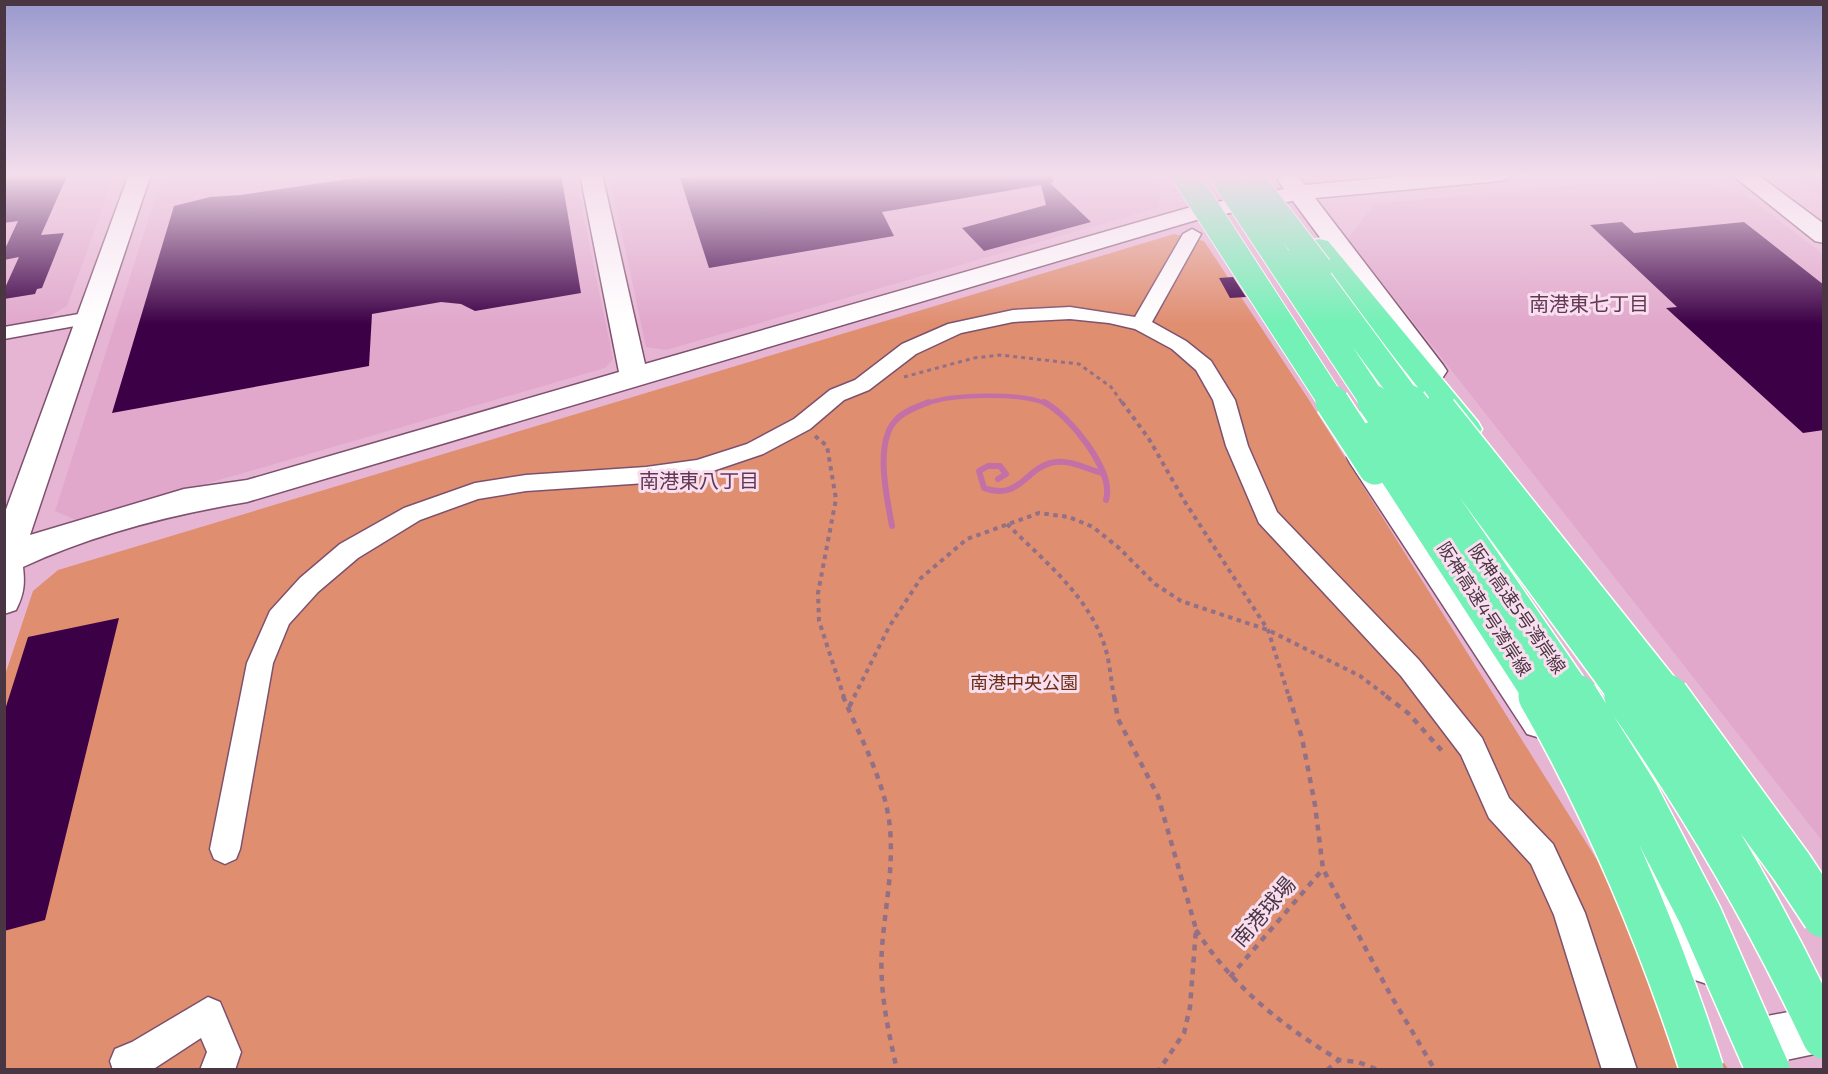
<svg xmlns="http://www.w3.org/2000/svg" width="1828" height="1074" font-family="'Exo 2','Noto Sans JP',sans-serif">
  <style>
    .built { fill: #e1a8cc }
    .green { fill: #e08e70 }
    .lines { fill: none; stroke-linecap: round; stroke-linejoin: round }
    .stream-far1 { stroke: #c370a7; stroke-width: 4.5 }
    .stream { stroke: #c370a7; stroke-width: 6 }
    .building { fill: #3c0046 }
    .street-casing { stroke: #7d516d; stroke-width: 3 }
    .secondary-casing { stroke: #7d516d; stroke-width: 3 }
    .highway-casing { stroke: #fff; stroke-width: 3 }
    .path-far2 { stroke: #927085; stroke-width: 3; stroke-dasharray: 4 4; stroke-linecap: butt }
    .path-far1 { stroke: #927085; stroke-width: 4; stroke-dasharray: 4.5 4.5; stroke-linecap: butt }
    .path { stroke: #927085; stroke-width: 4.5; stroke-dasharray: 6 6; stroke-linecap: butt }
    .street { fill: #fff; fill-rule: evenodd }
    .secondary { fill: #fff; fill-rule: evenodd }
    .highway { fill: #74f1b6; fill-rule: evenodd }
    .highway-bridge-far2-casing { stroke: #fff; stroke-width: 28; stroke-linecap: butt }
    .highway-bridge-far1-casing { stroke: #fff; stroke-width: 36; stroke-linecap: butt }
    .highway-bridge-casing { stroke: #fff; stroke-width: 46; stroke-linecap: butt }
    .highway-bridge-far2 { stroke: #74f1b6; stroke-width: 26 }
    .highway-bridge-far1 { stroke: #74f1b6; stroke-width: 33 }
    .highway-bridge { stroke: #74f1b6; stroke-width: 43 }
    .labels { text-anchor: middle; stroke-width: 6; stroke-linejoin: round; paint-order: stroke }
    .street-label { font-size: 18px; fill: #4a3542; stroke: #f8deee }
    .park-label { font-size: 18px; fill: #6a2e16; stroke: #f8deee }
    .neighbourhood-label { font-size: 20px; fill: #613753; stroke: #f8deee }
    .near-street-label { font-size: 21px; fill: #4a3542; stroke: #f8deee }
  </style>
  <rect width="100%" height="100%" fill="#e7b5d4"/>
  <path class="built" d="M5,174H115L67,306L44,319L5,325Z
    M163,174H575L613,359L605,368L78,521L55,511Z
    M612,174H1151L1162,190L1157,208L666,350L646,347L610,177Z
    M1789,174H1823V199Z
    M1675,176L1744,194L1823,254V842L1348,239L1374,204Z"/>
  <path class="green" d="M1174,234L1204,241L1309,400L1728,1069L5,1070V675L33,591L58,570Z"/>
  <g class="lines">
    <path class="stream-far1" d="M926,404C949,394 1023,392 1046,404"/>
    <path class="stream" d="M1044,402C1069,415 1115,471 1106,500
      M998,479L1006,474L1000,466H988L979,471L984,488C1021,502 1026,465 1056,462C1072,460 1088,470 1103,473
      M892,526C887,499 874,442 896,420C904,411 919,406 929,402"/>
  </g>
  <path class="building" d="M4,174H68L41,235L64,233L42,288L37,289L35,294L4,299V290L19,257L4,260V251L18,221L4,223Z
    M382,174H561L581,293L475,311L461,304L441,302L372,314L369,366L112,413L174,206L210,197L241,195Z
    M709,174H1053V183H1050L1091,222L984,251L962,228L1046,205L1041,185L882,212L894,236L709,268L680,178Z
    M1622,222L1634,233L1744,222L1824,285V430L1803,433L1666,308L1677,307L1590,225Z
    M1233,277L1246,297L1230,298L1219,278Z
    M119,618L45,920L4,931V713L28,637Z"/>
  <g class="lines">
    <defs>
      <path id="street" d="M1192,229L1201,234L1152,322L1186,341L1211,361L1235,400L1248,446L1277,512L1419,660L1482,738L1509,798L1553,844L1585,913L1637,1070H1602L1554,915L1531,864L1489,818L1461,755L1401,676L1259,523L1226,446L1213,400L1196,370L1172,349L1135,329L1109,323L1070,319L1013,322L961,333L916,354L869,390L844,400L810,429L763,454L698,476L646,483L526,491L478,499L420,520L358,558L318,592L289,624L273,663L240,849L236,859L225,864L214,859L210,849L247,663L270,611L300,578L340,544L404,508L475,483L526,475L646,467L697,460L747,444L794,419L830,390L855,380L902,344L948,324L1013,310L1070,307L1135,317L1183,234Z
        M90,312L97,314L100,318L97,322L4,339V327Z
        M1358,449L1366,451L1547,716L1551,725L1547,734L1537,737L1527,734L1350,463L1347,457L1350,451Z
        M1651,877L1662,881L1719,956L1723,968L1719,980L1707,984L1695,980L1640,903L1635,892L1640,881Z
        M208,997L220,1002L241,1052L235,1070H200L207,1052L201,1038L152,1070H113L110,1061L115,1049L132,1042Z"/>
      <path id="secondary" d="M129,174H151L30,535L184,489L247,480L619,372L580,174H602L645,364L1191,207L1284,189L1278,180L1286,174L1297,175L1305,185L1427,174H1511L1508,179L1500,181L1315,198L1443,365L1447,371L1443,377L1433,380L1423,377L1293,201L1203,218L247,502C170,515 94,534 23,567C25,584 24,594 16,610L4,614V515Z
        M1731,174H1757L1824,224V243L1815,241Z
        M1824,1005V1052L1762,1065L1745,1058L1738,1041L1745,1024L1762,1017Z"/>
      <path id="highway" d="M1319,239L1328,241L1478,422L1482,429L1478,436L1467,439L1456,436L1307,246L1310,241Z"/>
    </defs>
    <use href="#street" class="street-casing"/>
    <use href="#secondary" class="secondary-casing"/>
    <use href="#highway" class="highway-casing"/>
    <path class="path-far2" d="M904,377L974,358L1000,355L1079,364L1111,387L1123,404"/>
    <path class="path-far1" d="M1122,402L1149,439L1185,502L1268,630L1289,697
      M815,436L827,446L836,499L818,593L819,621L844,697
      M1007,524C1044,561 1089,596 1105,647C1110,663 1111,681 1114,697
      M854,697L889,627L921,578L967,539L1039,513L1069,517L1093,527L1119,548L1155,584L1181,601L1268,630L1360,676L1388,697"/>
    <path class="path" d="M843,696C859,735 883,778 889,820C895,863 885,906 882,948C879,990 888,1030 897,1070
      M1114,696L1118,719L1158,796L1196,929L1190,1007L1184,1033L1159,1070
      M1289,696L1302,738L1315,805L1323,869L1390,994L1435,1070
      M1386,696L1408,713L1443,752
      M849,707L855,696
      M1196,930C1233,987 1281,1025 1339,1060
      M1230,977L1323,869
      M1327,1070L1339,1060L1358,1062L1378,1070"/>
    <use href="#street" class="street"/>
    <use href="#secondary" class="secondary"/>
    <use href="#highway" class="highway"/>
    <defs>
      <path id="highway-bridge-far2" d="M1184,174L1333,404
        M1222,174L1375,404
        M1254,183L1319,268
        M1301,255L1411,404"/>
      <path id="highway-bridge-far1" d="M1332,402L1375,468
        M1374,402L1577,697
        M1410,402L1627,697
        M1440,410L1669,697
        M1373,438L1541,697"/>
      <path id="highway-bridge" d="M1540,696C1608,815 1660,940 1702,1070
        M1576,696L1637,794L1700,915L1768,1070
        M1626,696C1702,804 1768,917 1824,1037
        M1667,696L1791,866L1824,916"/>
    </defs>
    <use href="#highway-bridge-far2" class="highway-bridge-far2-casing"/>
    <use href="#highway-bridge-far1" class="highway-bridge-far1-casing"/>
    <use href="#highway-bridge" class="highway-bridge-casing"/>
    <use href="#highway-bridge-far2" class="highway-bridge-far2"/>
    <use href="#highway-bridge-far1" class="highway-bridge-far1"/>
    <use href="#highway-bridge" class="highway-bridge"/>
  </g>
  <linearGradient id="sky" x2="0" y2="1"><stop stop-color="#9999ce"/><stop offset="0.54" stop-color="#f4deec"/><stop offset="1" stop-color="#f4deec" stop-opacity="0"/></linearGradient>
  <rect width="1828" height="324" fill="url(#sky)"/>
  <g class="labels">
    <g class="street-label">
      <text transform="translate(1484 609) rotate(57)" y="6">阪神高速4号湾岸線</text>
      <text transform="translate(1517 609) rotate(55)" y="6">阪神高速5号湾岸線</text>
    </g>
    <g class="park-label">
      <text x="1024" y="689">南港中央公園</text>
    </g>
    <g class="neighbourhood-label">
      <text x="1589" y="311">南港東七丁目</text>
      <text x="699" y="488">南港東八丁目</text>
    </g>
    <g class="near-street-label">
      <text transform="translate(1264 912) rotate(-49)" y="7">南港球場</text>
    </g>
  </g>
  <rect width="1828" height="1074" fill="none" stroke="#4a3542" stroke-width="12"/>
</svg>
